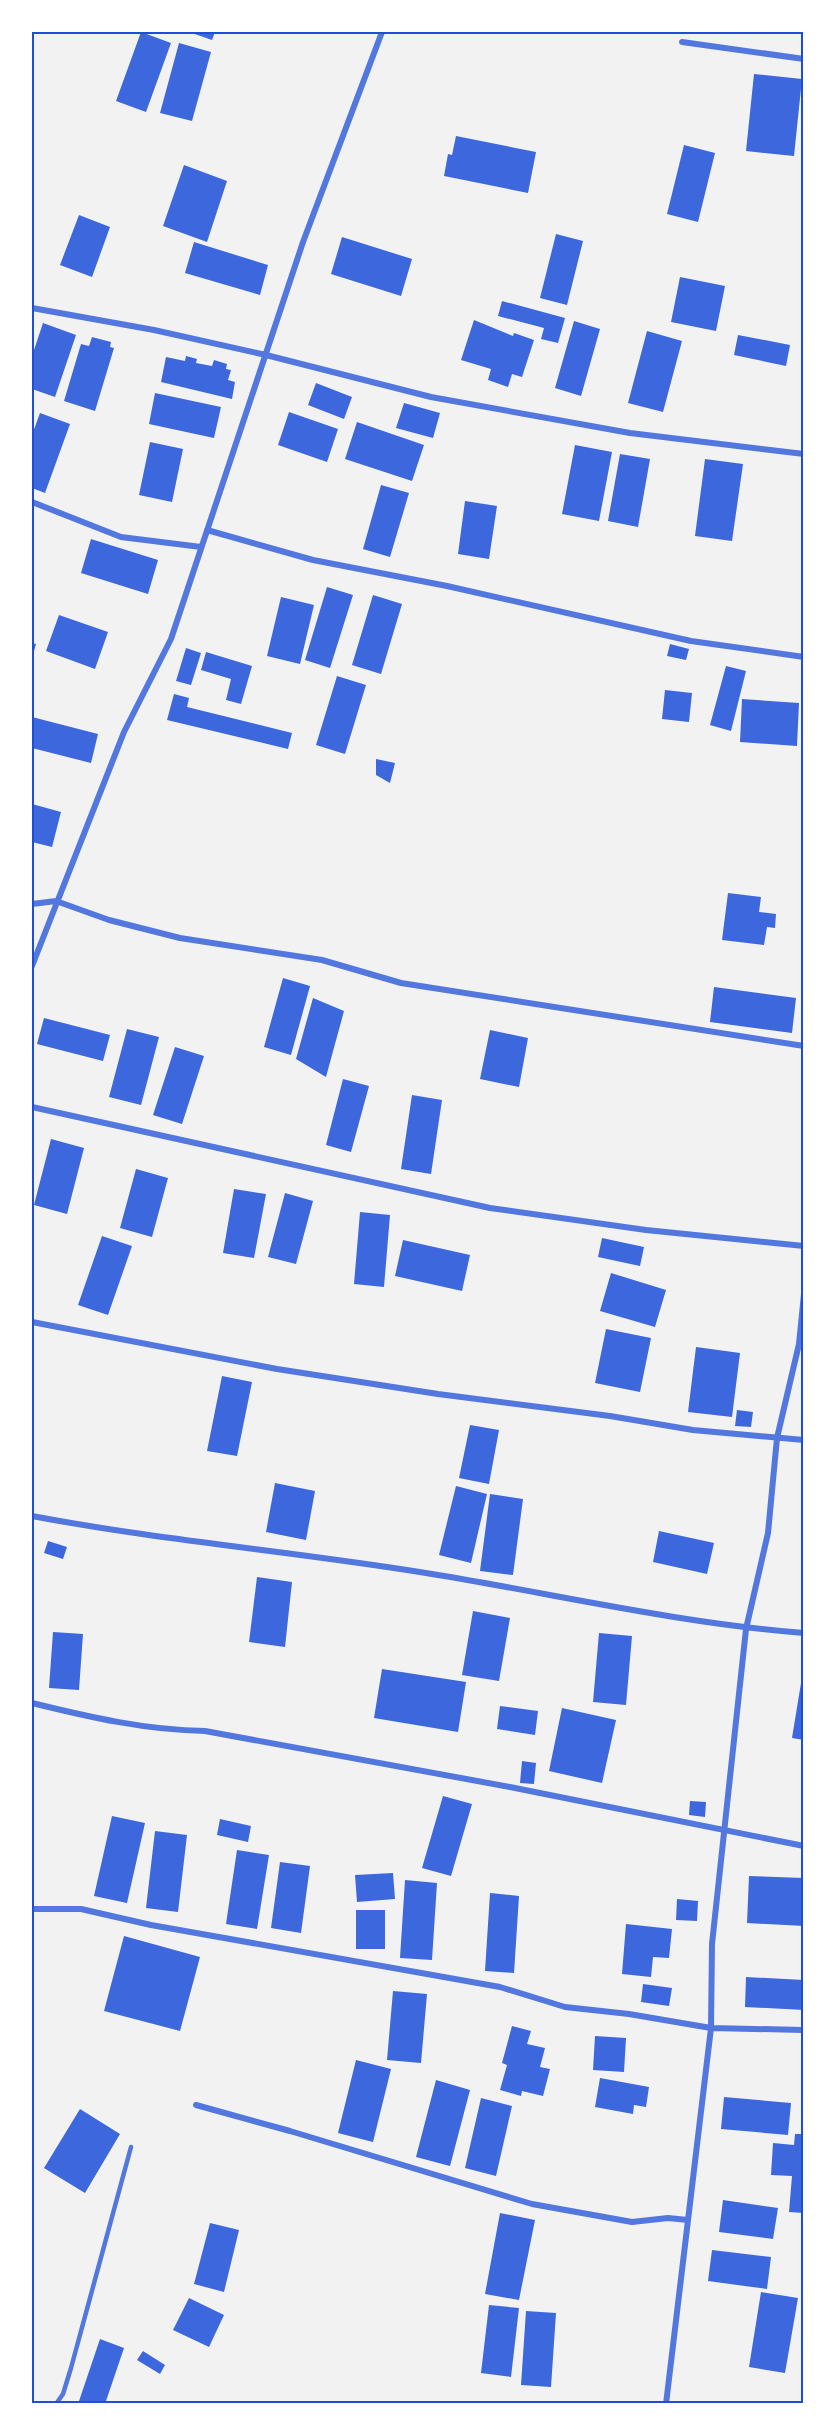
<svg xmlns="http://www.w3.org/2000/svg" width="835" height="2435" font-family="Arial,sans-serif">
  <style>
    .building { fill: #3d67dc }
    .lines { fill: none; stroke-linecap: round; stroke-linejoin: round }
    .service { stroke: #5277de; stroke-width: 4.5 }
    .minor { stroke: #5277de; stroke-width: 6 }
    .neatline { fill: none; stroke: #1d4ed8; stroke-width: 2 }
  </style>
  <rect width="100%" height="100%" fill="#f2f2f2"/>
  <path class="building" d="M141,32L171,43L146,112L116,101Z
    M189,32H215L212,40Z
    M179,43L211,52L192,121L160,113Z
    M754,74L802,79L794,156L746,151Z
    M456,136L536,152L528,193L444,176L448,154L452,155Z
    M684,145L715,153L698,222L667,214Z
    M184,165L227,181L207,242L163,226Z
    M79,215L110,227L92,277L60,265Z
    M556,234L583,241L567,305L540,298Z
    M342,237L412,259L401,296L331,274Z
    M194,242L268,265L260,295L185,273Z
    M680,277L725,286L716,331L671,322Z
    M502,301L565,318L558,343L541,339L544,328L498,316Z
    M474,320L513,336L514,333L534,340L522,377L512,374L508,387L488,380L491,369L461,360Z
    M574,321L600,329L581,396L555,388Z
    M43,323L76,335L55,397L32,389V356Z
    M647,331L682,341L663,412L628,403Z
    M738,335L790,345L786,366L734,355Z
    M92,337L111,342L110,347L114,348L95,411L64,401L81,344L89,346Z
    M186,356L197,359L196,363L212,366L214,360L227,364L226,369L231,370L228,380L235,382L232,399L161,382L166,357L185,361Z
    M316,383L352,397L344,419L308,405Z
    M155,393L221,407L214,438L149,424Z
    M404,403L440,413L433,438L396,428Z
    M289,412L338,429L327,462L278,445Z
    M40,413L70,424L45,493L32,488V435Z
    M357,422L424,445L412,481L345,459Z
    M150,442L183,449L172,502L139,495Z
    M575,445L612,452L599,521L562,514Z
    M620,454L650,459L638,527L608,521Z
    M705,459L743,464L732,541L695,536Z
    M381,485L409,493L390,557L363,549Z
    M465,501L497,506L489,559L458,554Z
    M91,539L158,560L148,594L81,573Z
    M327,587L353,595L330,668L305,660Z
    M373,595L402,604L381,674L352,665Z
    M281,597L314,605L300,664L267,656Z
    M59,615L108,632L95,669L46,651Z
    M32,643L36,644L32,658Z
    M670,644L689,649L686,660L667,656Z
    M186,648L201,653L191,685L176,681Z
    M206,652L252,666L241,704L226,700L231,679L201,670Z
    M726,666L746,671L731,731L710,725Z
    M337,676L366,685L345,754L316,745Z
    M665,690L692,693L689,722L662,719Z
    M174,694L189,698L187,707L292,733L288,749L167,720Z
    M742,699L799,703L797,746L740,742Z
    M32,717L98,734L91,763L32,748Z
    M376,759L395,763L390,783L376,775Z
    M32,804L61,812L52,847L32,842Z
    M728,893L761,897L759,912L776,914L775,928L767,927L764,945L722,940Z
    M283,978L310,986L291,1055L264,1047Z
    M714,987L796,998L792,1033L710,1022Z
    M313,998L344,1011L326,1077L296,1059Z
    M44,1018L110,1035L103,1061L37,1044Z
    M127,1029L159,1037L141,1105L109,1097Z
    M490,1030L528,1038L519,1087L480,1079Z
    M175,1047L204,1056L182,1124L153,1115Z
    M343,1079L369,1086L351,1152L326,1145Z
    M412,1095L442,1100L431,1174L401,1169Z
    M51,1139L84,1148L67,1214L34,1205Z
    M136,1169L168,1178L152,1237L120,1228Z
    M234,1189L266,1194L254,1258L223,1253Z
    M285,1193L313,1201L296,1264L268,1257Z
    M360,1212L390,1215L384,1287L354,1284Z
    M102,1236L132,1246L108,1315L78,1305Z
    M602,1238L644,1247L640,1266L598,1257Z
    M403,1240L470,1255L462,1291L395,1276Z
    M611,1273L666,1290L655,1327L600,1311Z
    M606,1329L651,1338L640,1392L595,1383Z
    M696,1347L740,1353L732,1417L688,1412Z
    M222,1376L252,1382L237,1456L207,1451Z
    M737,1410L753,1412L751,1427L735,1426Z
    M470,1425L499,1430L489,1484L459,1478Z
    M275,1483L315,1491L306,1540L266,1532Z
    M456,1486L487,1494L471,1563L439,1555Z
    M490,1494L523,1499L513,1575L480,1571Z
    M659,1531L714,1543L707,1574L653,1562Z
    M48,1541L67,1547L63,1559L44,1553Z
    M257,1577L292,1582L285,1647L249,1642Z
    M473,1611L510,1618L499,1681L462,1675Z
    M53,1632L83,1634L79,1690L49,1688Z
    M599,1633L632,1636L626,1705L593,1702Z
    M382,1669L466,1682L458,1732L374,1718Z
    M802,1677H804V1740L792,1738Z
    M500,1706L538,1711L535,1735L497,1729Z
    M562,1708L616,1720L602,1783L549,1771Z
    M522,1761L536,1763L534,1784L520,1783Z
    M443,1796L472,1804L451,1876L422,1868Z
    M690,1801L706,1802L705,1817L689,1815Z
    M112,1816L145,1823L127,1903L94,1896Z
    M220,1819L251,1826L248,1842L217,1835Z
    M155,1831L187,1835L178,1912L146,1908Z
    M237,1850L269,1855L257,1929L226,1924Z
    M280,1862L310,1866L301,1933L271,1928Z
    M393,1873L395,1899L357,1902L355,1875Z
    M749,1876L804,1878V1926L747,1923Z
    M405,1880L437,1883L432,1960L400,1958Z
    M490,1893L519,1896L514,1973L485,1971Z
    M677,1899L698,1901L697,1921L676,1920Z
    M356,1910H385V1949H356Z
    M626,1924L672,1929L669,1958L653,1957L651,1977L622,1974Z
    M124,1936L200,1957L180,2031L104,2011Z
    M746,1977L804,1980V2010L745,2007Z
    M643,1984L672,1988L669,2006L641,2002Z
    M393,1991L427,1994L421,2063L387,2060Z
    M512,2026L531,2031L527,2044L545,2048L540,2067L550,2069L543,2096L522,2091L521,2096L500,2090L507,2065L502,2063Z
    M595,2036L626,2038L624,2072L593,2070Z
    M356,2060L391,2069L373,2142L338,2133Z
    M600,2078L649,2087L646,2107L634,2105L633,2114L595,2107Z
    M436,2080L470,2090L450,2166L416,2157Z
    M724,2097L791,2103L788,2135L721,2129Z
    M481,2098L512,2106L496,2176L465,2168Z
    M80,2109L120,2134L85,2193L44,2168Z
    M795,2134H804V2213L789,2212L792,2176L771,2175L773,2143L794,2145Z
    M723,2200L778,2208L773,2239L719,2232Z
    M500,2213L535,2220L519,2300L485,2294Z
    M210,2223L239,2230L224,2292L194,2284Z
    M712,2250L771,2257L767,2289L708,2281Z
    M761,2292L798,2298L785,2373L749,2367Z
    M189,2298L224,2315L209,2347L173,2330Z
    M489,2305L519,2308L511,2377L481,2373Z
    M526,2311L556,2313L551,2387L521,2385Z
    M100,2339L124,2348L105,2404H78Z
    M143,2351L165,2365L160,2374L137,2360Z"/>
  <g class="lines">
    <path class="service" d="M56,2404L63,2394L71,2368L131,2147"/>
    <path class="minor" d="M682,42L804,59
      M32,308L154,330L266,355L431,397L630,433L804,454
      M32,502L121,537L201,547
      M207,530L313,560L447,586L691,641L804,657
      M32,904L56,901L109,920L180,938L322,960L401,983L804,1046
      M32,966L124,732L171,639L303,242L382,32
      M32,1107L490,1208L646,1230L804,1246
      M32,1322L277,1369L438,1394L610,1416L693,1430L804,1440
      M32,1516C164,1541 299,1552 432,1574C555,1594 678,1623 804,1633
      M32,1703C89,1717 145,1730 205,1731L510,1787L804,1846
      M32,1909H81L151,1925L500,1987L565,2007L629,2014L711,2028L804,2030
      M196,2105L290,2131L532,2204L632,2222L668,2218L688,2220
      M666,2404L711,2028L712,1944L746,1629L768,1533L777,1438L799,1344L804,1294"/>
  </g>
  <rect width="835" height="2435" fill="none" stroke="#ffffff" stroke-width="66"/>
  <rect x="33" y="33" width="769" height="2369" class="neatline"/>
</svg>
